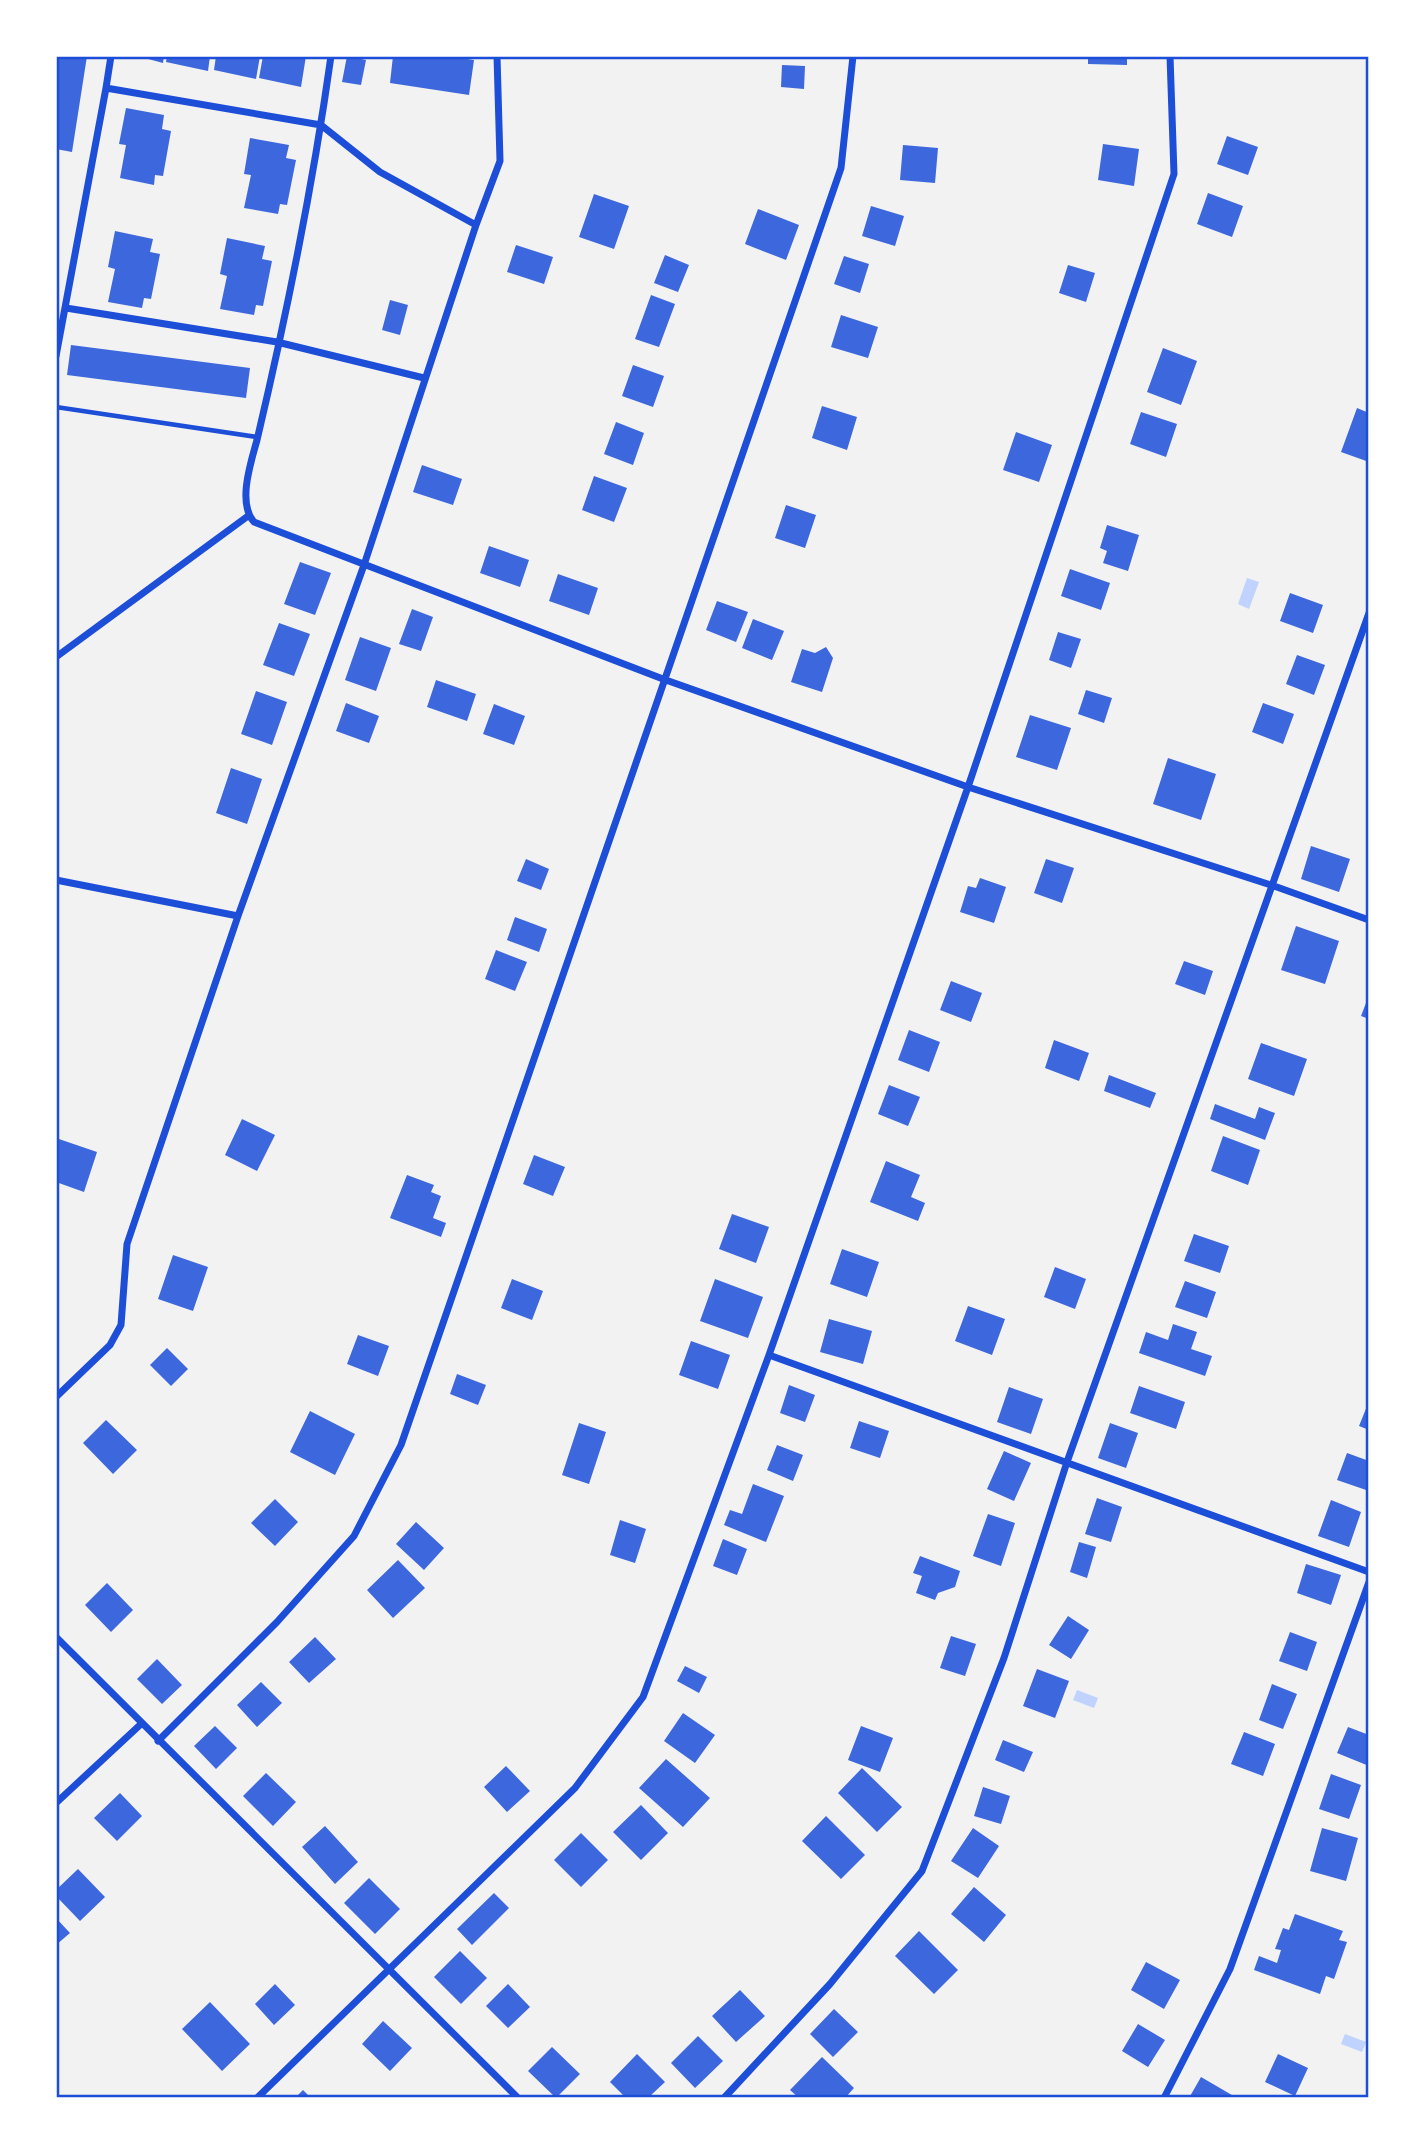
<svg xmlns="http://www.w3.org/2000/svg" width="1425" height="2154" font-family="Poppins,sans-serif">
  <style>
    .water { fill: #bfd3fe }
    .building { fill: #3d67dc }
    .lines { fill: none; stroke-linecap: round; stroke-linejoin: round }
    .service { stroke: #1d4ed8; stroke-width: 4.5 }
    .minor { stroke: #1d4ed8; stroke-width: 7 }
    .neatline { fill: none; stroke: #1d4ed8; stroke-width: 2.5 }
  </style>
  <rect width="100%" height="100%" fill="#f2f2f2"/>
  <path class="water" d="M1247,578L1259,582L1249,609L1238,604Z
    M1077,1690L1098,1698L1094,1708L1073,1700Z
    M1345,2034L1366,2042L1362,2052L1341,2044Z"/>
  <path class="building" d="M56,56H87L72,152L56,149Z
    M137,56H164L163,63Z
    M167,56H210L208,71L166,62Z
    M216,56H260L256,79L214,70Z
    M263,56H306L301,87L259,78Z
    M347,56L366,60L361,85L342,82Z
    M393,56H448L474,60L469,95L390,83Z
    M1088,56H1127V65L1088,64Z
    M782,65L805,66L804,89L781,87Z
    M126,108L164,115L162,129L171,131L163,176L155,175L154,185L120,178L126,145L119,144Z
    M1227,136L1258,147L1248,175L1217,164Z
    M250,138L289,145L286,158L296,160L287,205L280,204L278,214L244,208L251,175L244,174Z
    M1103,144L1139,149L1134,186L1098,180Z
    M903,145L938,148L935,183L900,180Z
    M1208,193L1243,206L1232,237L1197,224Z
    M594,194L629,206L614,249L579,237Z
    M871,206L904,216L895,246L862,236Z
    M758,209L799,225L786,260L745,244Z
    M115,231L153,239L150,252L160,254L151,299L144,298L142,308L108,302L115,269L108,267Z
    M227,238L265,246L262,259L272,261L263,306L256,305L254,315L220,309L227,276L220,274Z
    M516,245L553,257L544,284L507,272Z
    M665,255L689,265L678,292L654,283Z
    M844,256L869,264L860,293L834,284Z
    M1068,265L1095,273L1086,302L1059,293Z
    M651,295L675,304L659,347L635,339Z
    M390,300L408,305L400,335L382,330Z
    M841,315L878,327L868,358L831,347Z
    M71,345L250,368L246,398L67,375Z
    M1163,348L1197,361L1181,405L1147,392Z
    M633,365L664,376L653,407L622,396Z
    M822,406L857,417L847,450L812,438Z
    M1357,408L1369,413V462L1341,452Z
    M1141,412L1177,424L1166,457L1130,444Z
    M616,422L644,433L633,465L604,454Z
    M1016,432L1052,445L1039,482L1003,470Z
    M422,465L462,479L453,505L413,492Z
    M594,476L627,488L614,522L582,510Z
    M786,505L816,515L805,548L775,538Z
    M1107,525L1139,535L1128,571L1103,563L1107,551L1100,548Z
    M489,546L529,560L520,587L480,573Z
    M300,562L331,573L315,615L284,604Z
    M1070,569L1110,583L1101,610L1061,596Z
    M558,574L598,588L589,615L549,601Z
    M1290,593L1323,605L1313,633L1280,621Z
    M717,601L748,612L736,642L706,630Z
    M412,609L433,617L421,651L399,644Z
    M753,619L784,631L772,660L742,648Z
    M279,623L310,634L294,676L263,665Z
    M1058,632L1081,639L1071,668L1049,660Z
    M360,637L391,648L376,691L345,680Z
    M826,647L833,658L822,692L791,682L802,649L815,653Z
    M1297,655L1325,665L1314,695L1286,684Z
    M436,680L476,694L467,721L427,707Z
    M1086,690L1112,698L1104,723L1078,714Z
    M256,691L287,702L272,745L241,734Z
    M346,703L379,716L369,743L336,731Z
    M1263,703L1294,714L1283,744L1252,732Z
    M494,704L525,716L514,745L483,734Z
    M1030,715L1071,728L1057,770L1016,757Z
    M1168,758L1216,774L1201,820L1153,804Z
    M231,768L262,779L247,824L216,813Z
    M1311,846L1350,859L1339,892L1301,879Z
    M526,859L549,869L541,890L517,881Z
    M1046,859L1074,868L1062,903L1034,893Z
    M980,878L1006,887L994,923L960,912L968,886L976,888Z
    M515,917L547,929L539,952L507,940Z
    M1296,926L1339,941L1325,984L1281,970Z
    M496,950L527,962L515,991L485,979Z
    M1184,961L1213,971L1205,995L1175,984Z
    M951,981L982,993L971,1022L940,1010Z
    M1369,995V1019L1361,1016Z
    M909,1030L940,1042L929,1072L898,1060Z
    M1054,1040L1089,1053L1079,1081L1045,1068Z
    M1261,1043L1307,1059L1294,1096L1248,1079Z
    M1109,1075L1156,1093L1150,1108L1104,1091Z
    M889,1085L920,1097L908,1126L878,1114Z
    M1215,1104L1255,1119L1259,1107L1275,1113L1265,1140L1210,1119Z
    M242,1119L275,1135L257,1171L225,1155Z
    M1223,1136L1260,1150L1248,1185L1211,1171Z
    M56,1138L97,1152L84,1192L56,1182Z
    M534,1155L565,1167L553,1196L523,1184Z
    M886,1161L920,1175L911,1197L925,1203L918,1221L870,1202Z
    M407,1175L434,1185L431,1192L441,1196L433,1218L446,1223L441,1237L390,1218Z
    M732,1214L769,1227L756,1263L719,1249Z
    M1194,1234L1229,1246L1220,1273L1184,1261Z
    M842,1249L879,1262L867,1297L830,1284Z
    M173,1255L208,1267L193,1311L158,1299Z
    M1055,1267L1086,1279L1075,1309L1044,1297Z
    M512,1279L543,1291L532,1320L501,1308Z
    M715,1279L763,1297L748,1338L700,1321Z
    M1185,1281L1216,1292L1207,1318L1175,1307Z
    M968,1306L1005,1319L992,1355L955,1341Z
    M829,1319L872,1331L863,1364L820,1352Z
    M1173,1324L1197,1332L1191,1349L1212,1356L1205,1376L1139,1353L1146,1332L1168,1340Z
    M358,1335L389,1346L378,1376L347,1364Z
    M691,1341L730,1355L718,1389L679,1375Z
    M167,1348L188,1369L171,1386L150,1365Z
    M457,1374L486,1385L478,1405L450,1394Z
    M789,1385L815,1395L805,1422L780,1413Z
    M1139,1386L1185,1402L1176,1429L1130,1413Z
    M1009,1387L1043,1399L1031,1434L997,1422Z
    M1369,1401V1430L1359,1426Z
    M310,1411L355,1434L335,1475L290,1452Z
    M106,1420L137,1450L113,1474L83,1443Z
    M859,1421L889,1431L880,1458L850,1448Z
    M579,1423L606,1432L589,1484L562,1475Z
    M1110,1423L1138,1433L1126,1468L1098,1458Z
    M777,1445L803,1455L793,1481L767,1470Z
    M1004,1451L1031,1463L1014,1501L987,1489Z
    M1347,1453L1369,1461V1491L1337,1480Z
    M753,1484L784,1496L766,1542L724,1525L730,1510L742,1514Z
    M1097,1498L1122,1507L1111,1542L1085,1534Z
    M275,1499L298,1522L275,1546L251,1523Z
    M1331,1500L1361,1512L1349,1547L1318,1536Z
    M988,1514L1015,1523L1001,1566L973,1556Z
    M620,1520L646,1529L635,1563L610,1555Z
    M416,1522L444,1548L424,1570L396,1544Z
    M723,1539L747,1549L737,1575L713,1566Z
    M1079,1542L1096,1547L1087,1578L1070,1572Z
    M920,1556L960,1571L955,1587L938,1593L935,1600L916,1593L922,1576L913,1573Z
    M398,1560L425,1588L393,1618L367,1590Z
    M1306,1564L1341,1575L1331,1605L1297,1593Z
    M107,1583L133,1610L111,1632L85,1605Z
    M1068,1616L1089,1630L1071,1659L1049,1645Z
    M1290,1632L1317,1642L1307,1671L1279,1661Z
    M951,1636L976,1644L965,1676L940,1668Z
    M315,1637L336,1659L309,1683L289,1662Z
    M157,1659L182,1685L162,1704L137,1679Z
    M685,1666L707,1677L699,1693L677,1681Z
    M1037,1669L1069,1681L1055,1718L1023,1706Z
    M261,1682L282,1703L257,1727L237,1705Z
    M1272,1684L1297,1694L1283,1729L1259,1720Z
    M683,1713L715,1735L695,1763L664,1741Z
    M215,1726L237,1748L216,1769L194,1746Z
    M861,1726L893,1738L880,1772L848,1760Z
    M1348,1727L1369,1735V1766L1337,1753Z
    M1244,1732L1275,1744L1263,1776L1231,1764Z
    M1003,1740L1033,1752L1024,1772L995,1760Z
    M666,1759L710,1798L683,1827L639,1788Z
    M506,1766L530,1791L507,1812L484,1787Z
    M862,1768L902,1807L877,1832L838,1793Z
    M266,1773L296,1802L273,1826L243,1796Z
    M1331,1774L1361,1785L1349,1819L1319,1809Z
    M983,1787L1010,1796L1001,1824L974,1816Z
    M120,1793L142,1816L117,1841L94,1818Z
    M641,1805L668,1833L641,1860L613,1832Z
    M826,1816L865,1855L841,1879L802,1841Z
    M325,1826L358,1862L335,1884L302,1847Z
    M973,1828L999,1846L978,1878L951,1861Z
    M1322,1828L1358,1838L1346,1881L1310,1871Z
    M581,1833L608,1860L581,1887L554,1860Z
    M78,1869L105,1897L80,1921L56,1896V1890Z
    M369,1878L400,1909L375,1934L344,1903Z
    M974,1887L1006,1915L984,1942L951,1914Z
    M494,1893L509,1908L472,1945L457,1929Z
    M1295,1914L1343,1931L1339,1940L1347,1942L1334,1979L1326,1976L1320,1994L1254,1970L1259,1956L1277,1963L1281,1950L1275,1949L1283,1928L1289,1930Z
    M56,1918L70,1933L56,1945Z
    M919,1931L958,1970L934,1994L895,1956Z
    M460,1951L487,1978L461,2004L434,1977Z
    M1146,1962L1180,1980L1164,2009L1131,1990Z
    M275,1984L295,2005L274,2025L255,2004Z
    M508,1984L530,2007L508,2028L486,2006Z
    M740,1990L765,2016L736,2042L712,2016Z
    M210,2002L250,2044L222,2071L182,2029Z
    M834,2009L858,2032L833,2057L810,2034Z
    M383,2021L412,2048L390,2071L362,2044Z
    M1138,2024L1165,2040L1148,2067L1122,2051Z
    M698,2036L723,2061L695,2088L671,2063Z
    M552,2047L580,2074L556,2098L528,2071Z
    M637,2054L665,2082L648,2098H626L610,2082Z
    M1278,2054L1308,2068L1295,2096L1265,2082Z
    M822,2057L854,2088L845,2098H799L790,2090Z
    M1201,2077L1237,2098H1189Z
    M303,2090L311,2098H295Z"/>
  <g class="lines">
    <path class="service" d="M56,407L257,437"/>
    <path class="minor" d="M331,56C313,185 287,313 257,440C251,462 237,503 254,522L663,679L968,787L1274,886L1369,920
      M106,88L111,56
      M66,308L277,342L424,378
      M56,356L106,88L321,125L380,172L476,225
      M56,657L248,516
      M56,880L238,916
      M769,1355L1369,1572
      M56,1397L110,1345L121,1325L127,1244L238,916L364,565L476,225L500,161L497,56
      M56,1637L518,2098
      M158,1741L277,1622L354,1536L401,1445L841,168L853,56
      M56,1803L141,1724
      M257,2098L575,1788L643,1697L769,1355L968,787L1174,174L1170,56
      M724,2098L830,1984L922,1871L1004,1658L1067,1462L1369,613
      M1164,2098L1230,1969L1369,1582"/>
  </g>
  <rect width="1425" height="2154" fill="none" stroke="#ffffff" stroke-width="116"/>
  <rect x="58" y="58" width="1309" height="2038" class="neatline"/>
</svg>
